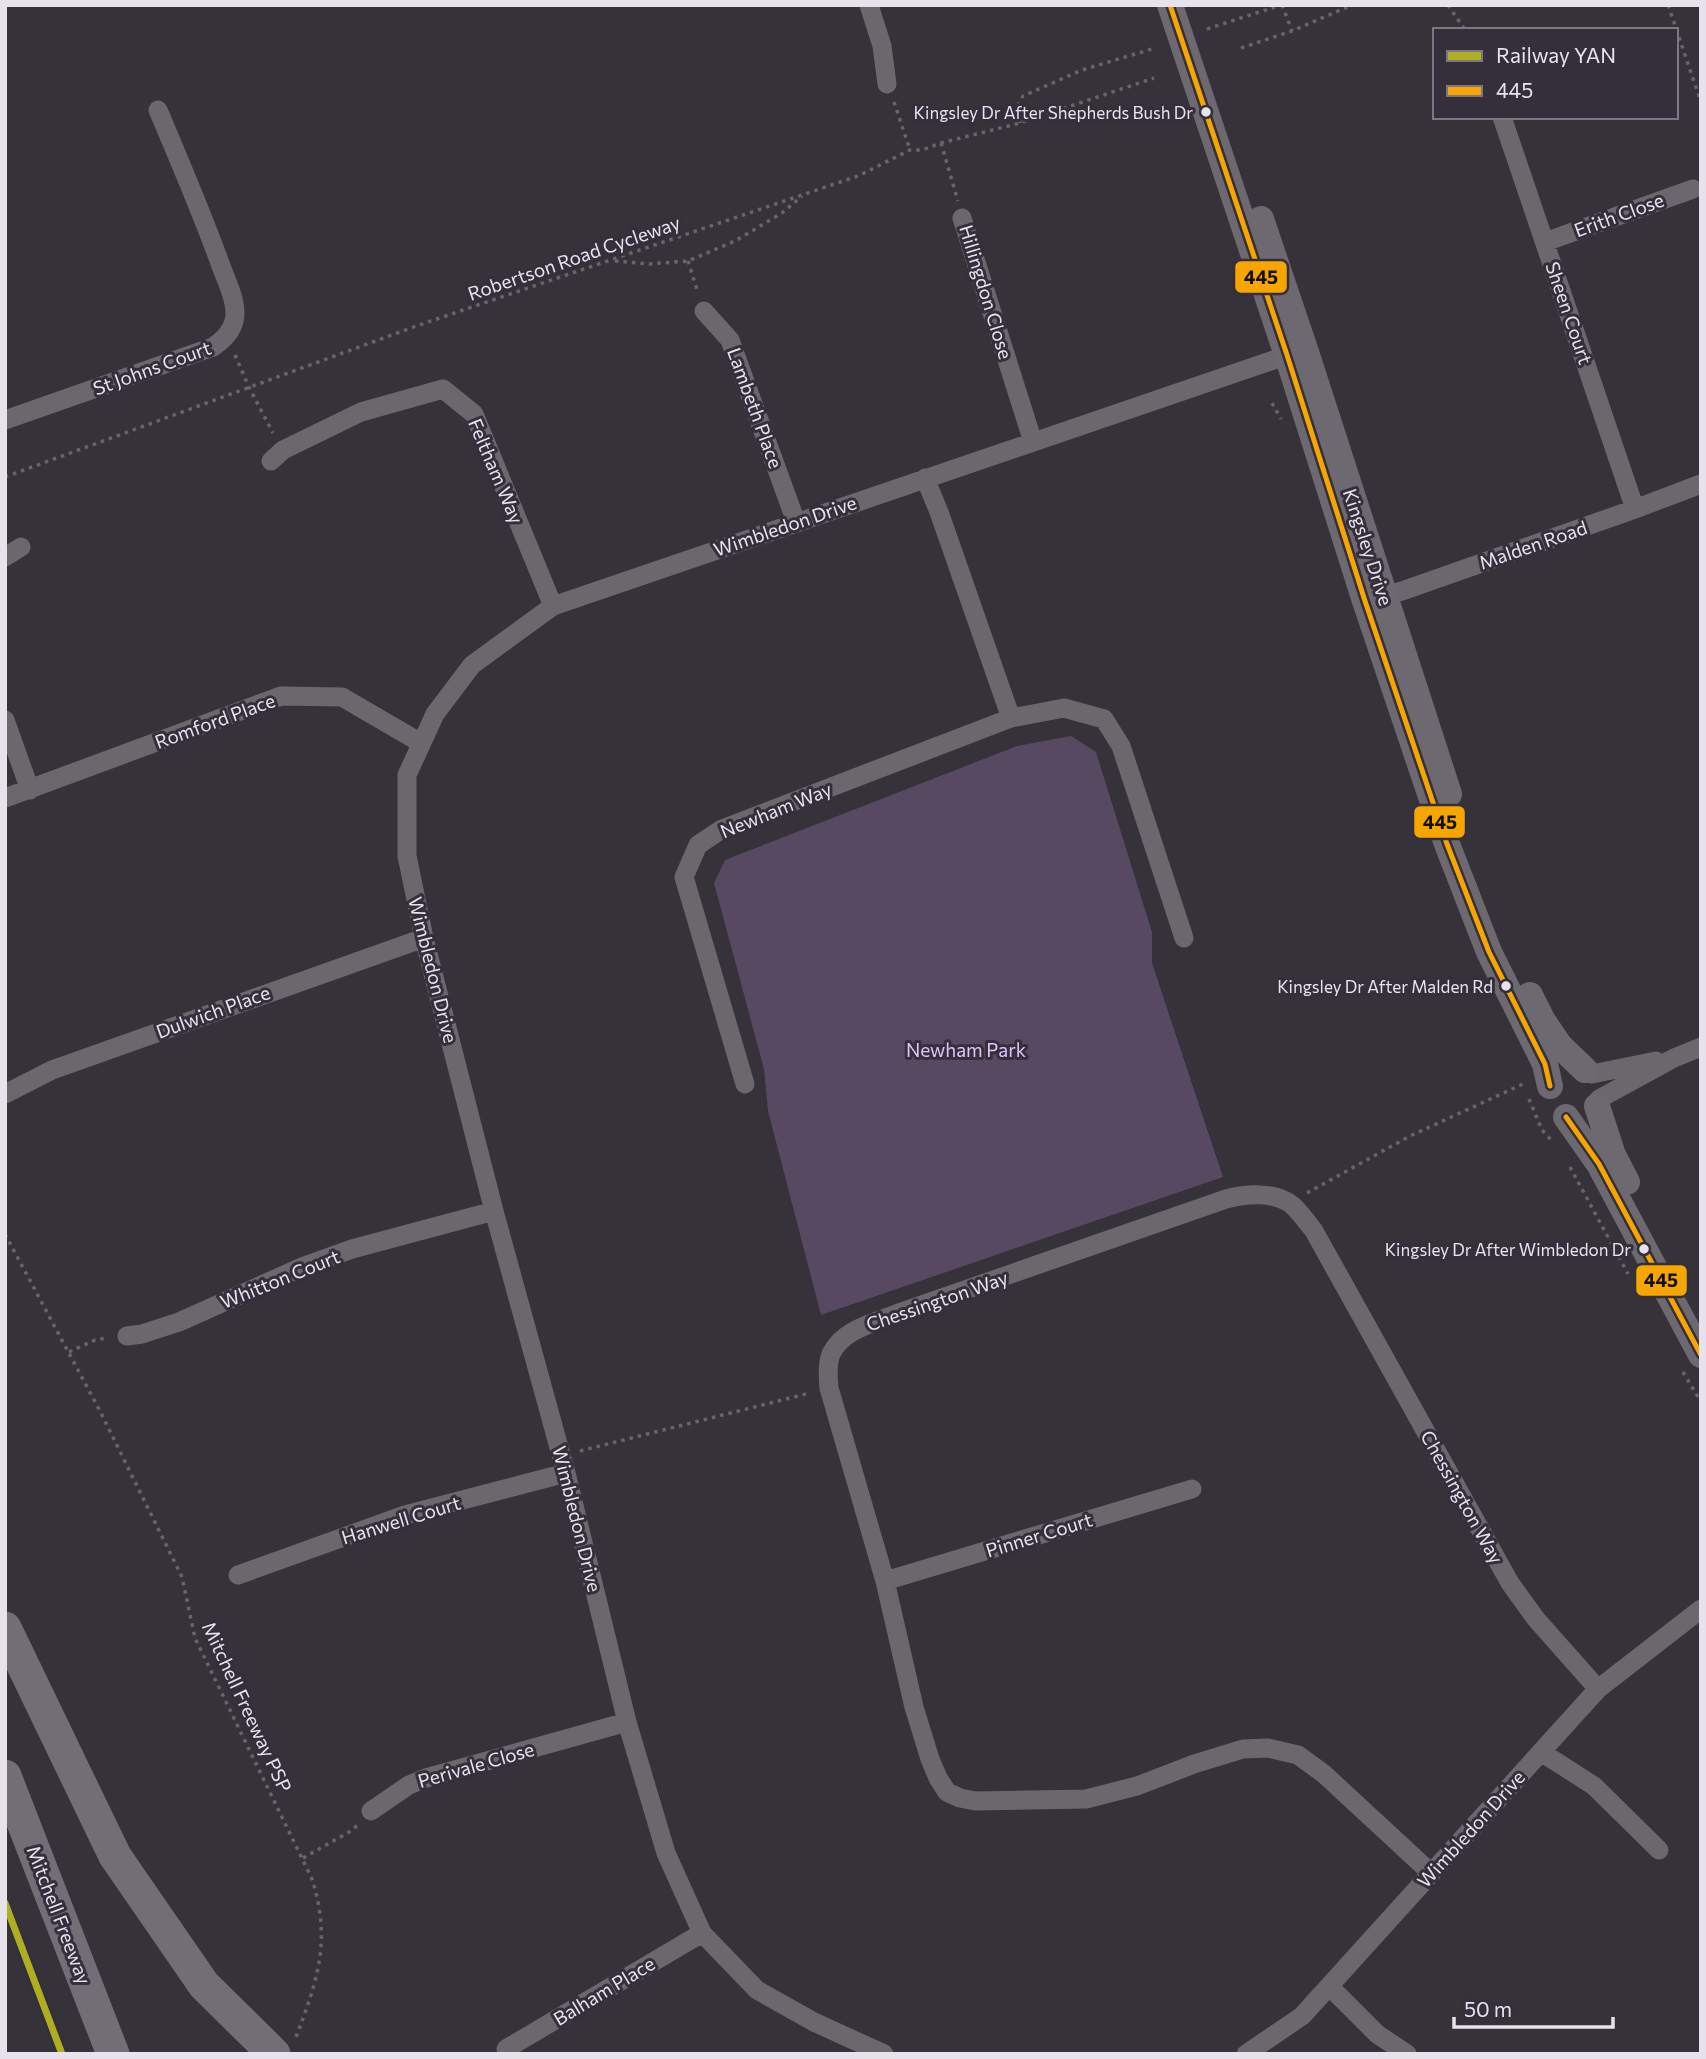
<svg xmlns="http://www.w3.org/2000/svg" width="1706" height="2059" font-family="Commissioner,sans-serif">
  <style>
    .green { fill: #564961 }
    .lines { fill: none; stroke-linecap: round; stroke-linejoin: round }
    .path { stroke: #67656a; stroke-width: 3.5; stroke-dasharray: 3.5 5; stroke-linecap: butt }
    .street { stroke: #6a686d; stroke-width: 19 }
    .secondary { stroke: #6c6970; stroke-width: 26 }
    .highway { stroke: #716e75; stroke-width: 33 }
    .bus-1-casing { stroke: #352f3c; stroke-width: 10 }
    .bus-1 { stroke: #f7a600; stroke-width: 5 }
    .rail-1-casing { stroke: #352f3c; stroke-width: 12 }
    .rail-1 { stroke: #afae20; stroke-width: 7 }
    .bus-dot { fill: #e7e2eb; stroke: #352f3c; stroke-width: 2.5 }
    .labels { text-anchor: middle; stroke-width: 6; stroke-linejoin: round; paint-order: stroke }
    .bus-label { font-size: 17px; fill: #e7e2eb; stroke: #352f3c; text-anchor: end }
    .street-label { font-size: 19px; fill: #e7e2eb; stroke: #352f3c }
    .park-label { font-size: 19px; fill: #e0c3fc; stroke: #352f3c }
    .line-badge { stroke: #352f3c; stroke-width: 2.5 }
    .pale-badge-label { font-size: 19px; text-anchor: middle; font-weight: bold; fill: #111 }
  </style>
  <rect width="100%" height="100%" fill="#353239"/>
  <path class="green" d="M1071,736L1096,752L1152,932V963L1223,1177L821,1315L768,1111L764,1069L714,883L725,860L1017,746Z"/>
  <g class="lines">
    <path class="path" d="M1282,5L1292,31
      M1448,5L1465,30
      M1668,5L1701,102
      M1207,29L1281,5
      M1241,48L1292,31L1352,5
      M894,102L910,150
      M1020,123L1019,103L1023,96L1082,70L1155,48
      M941,143L958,201
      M615,261L649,264L688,261L735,241L782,213L802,196
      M688,261L698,293
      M235,355L249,387L273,433
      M1272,403L1281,419
      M5,477L419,325L858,176L910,150H922L941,143L1020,123L1154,78
      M1529,1099L1542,1130L1552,1141
      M1570,1167L1628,1274
      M1307,1193L1410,1136L1523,1084
      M5,1234L101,1413L182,1577L195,1638L312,1879C332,1942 317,1981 295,2040
      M69,1352L95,1340L107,1338
      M1683,1372L1701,1402
      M580,1451L810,1393
      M303,1858L351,1831L358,1825"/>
    <path class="street" d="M869,5L882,46L887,84
      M1502,117L1635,509
      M962,218L1033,442
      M1545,242L1693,189
      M704,311L730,340L796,522
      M5,420L213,347C225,339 235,328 235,313C235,297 226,280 221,266C202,213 180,162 158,110
      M271,461L283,450L361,412L443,389L474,414L553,606
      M925,478L939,512L1011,718
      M5,557L21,547
      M1372,599L1402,591L1635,509L1701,484
      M5,720L30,790
      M5,798L281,696L342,697L421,743
      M1592,1074L1656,1061
      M745,1084L684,877L698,845L722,829L1011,718L1064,708L1104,719L1121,746L1184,938
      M5,1094L52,1070L424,938
      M1599,1099L1674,1058L1701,1047
      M127,1336L142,1334L179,1322L302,1267L352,1249L494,1211
      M238,1575L405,1515L566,1473
      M885,1581L1192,1489
      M1541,1752L1594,1786L1659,1850
      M371,1811L409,1785L426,1778L627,1722
      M1431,1873L1324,1774L1298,1755L1268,1748L1243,1749L1194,1764L1137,1786L1086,1799L975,1801L960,1798L947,1792L938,1778L930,1759L914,1707L885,1581L829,1388C828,1378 827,1364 831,1354C842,1330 873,1323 896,1314L1226,1199C1245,1194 1275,1191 1292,1205C1300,1212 1307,1222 1314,1231L1510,1583L1536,1619L1598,1689
      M1329,1986L1377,2034L1407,2054
      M506,2049L702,1933
      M884,2054L814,2022L757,1990L702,1933L666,1853L627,1722L566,1473L494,1211L424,938L407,856V775L435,714L472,665L553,606L1297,352
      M1246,2054L1302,2016L1598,1689L1701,1609"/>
    <path class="secondary" d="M1170,5L1287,355L1365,601L1447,844L1489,952L1545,1064L1550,1086
      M1261,219L1305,349L1449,794
      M1530,995L1543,1021L1560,1046L1585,1070
      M1597,1106L1613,1155L1627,1182
      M1566,1117L1599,1164L1701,1355"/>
    <path class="highway" d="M5,1628L115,1856L204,1985L274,2054
      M5,1776L113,2054"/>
    <defs>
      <path id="bus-1" d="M1170,5L1287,355L1365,601L1447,844L1489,952L1545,1064L1550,1086
        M1566,1117L1599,1164L1701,1355"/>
    </defs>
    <use href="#bus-1" class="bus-1-casing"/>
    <use href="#bus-1" class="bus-1"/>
    <defs>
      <path id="rail-1" d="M5,1903L62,2054"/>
    </defs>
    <use href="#rail-1" class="rail-1-casing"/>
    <use href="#rail-1" class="rail-1"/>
  </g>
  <g class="bus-dot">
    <circle cx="1206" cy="112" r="6"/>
    <circle cx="1506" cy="986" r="6"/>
    <circle cx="1644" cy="1249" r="6"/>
  </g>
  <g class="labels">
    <g class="bus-label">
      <text x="1193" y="119">Kingsley Dr After Shepherds Bush Dr</text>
      <text x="1493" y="993">Kingsley Dr After Malden Rd</text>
      <text x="1631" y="1256">Kingsley Dr After Wimbledon Dr</text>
    </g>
    <g class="street-label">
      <text transform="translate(1619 215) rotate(-20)" y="7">Erith Close</text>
      <text transform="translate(574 258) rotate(-19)" y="7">Robertson Road Cycleway</text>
      <text transform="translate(986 292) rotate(73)" y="7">Hillingdon Close</text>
      <text transform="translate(1569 313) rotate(71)" y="7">Sheen Court</text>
      <text transform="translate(152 368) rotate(-20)" y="7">St Johns Court</text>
      <text transform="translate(755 408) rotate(70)" y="7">Lambeth Place</text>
      <text transform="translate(496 471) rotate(67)" y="7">Feltham Way</text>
      <text transform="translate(785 526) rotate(-19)" y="7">Wimbledon Drive</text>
      <text transform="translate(1533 545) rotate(-19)" y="7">Malden Road</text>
      <text transform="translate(1368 547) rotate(72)" y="7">Kingsley Drive</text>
      <text transform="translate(215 721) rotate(-20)" y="7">Romford Place</text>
      <text transform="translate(776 810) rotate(-22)" y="7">Newham Way</text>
      <text transform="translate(433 970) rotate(76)" y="7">Wimbledon Drive</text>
      <text transform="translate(213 1012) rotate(-20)" y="7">Dulwich Place</text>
      <text transform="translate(280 1279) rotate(-22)" y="7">Whitton Court</text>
      <text transform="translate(937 1301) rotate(-19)" y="7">Chessington Way</text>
      <text transform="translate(1462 1497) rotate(61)" y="7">Chessington Way</text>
      <text transform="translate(577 1519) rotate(76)" y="7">Wimbledon Drive</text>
      <text transform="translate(401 1520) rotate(-17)" y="7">Hanwell Court</text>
      <text transform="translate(1039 1535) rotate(-17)" y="7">Pinner Court</text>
      <text transform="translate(247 1707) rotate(65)" y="7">Mitchell Freeway PSP</text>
      <text transform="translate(476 1765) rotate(-16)" y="7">Perivale Close</text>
      <text transform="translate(1471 1829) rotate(-48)" y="7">Wimbledon Drive</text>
      <text transform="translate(59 1915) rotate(69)" y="7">Mitchell Freeway</text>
      <text transform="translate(604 1991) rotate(-31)" y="7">Balham Place</text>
    </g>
    <g class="park-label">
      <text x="966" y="1057">Newham Park</text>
    </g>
  </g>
  <g class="line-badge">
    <rect x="1234" y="260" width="54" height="34" rx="7" fill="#f7a600"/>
    <rect x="1413" y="805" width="53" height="34" rx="7" fill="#f7a600"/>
    <rect x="1635" y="1264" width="53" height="33" rx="7" fill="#f7a600"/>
  </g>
  <g class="pale-badge-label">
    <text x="1261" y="284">445</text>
    <text x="1440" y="829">445</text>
    <text x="1661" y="1287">445</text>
  </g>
  <rect width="1706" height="2059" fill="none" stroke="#e7e2eb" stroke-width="14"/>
  <rect x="1433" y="28" width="245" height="91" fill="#352f3c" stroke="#7c7782" stroke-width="2"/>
  <rect x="1447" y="51" width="35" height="10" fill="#afae20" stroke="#7c7782" stroke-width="2"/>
  <text x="1496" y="63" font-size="21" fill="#e7e2eb">Railway YAN</text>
  <rect x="1447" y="86" width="35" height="10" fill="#f7a600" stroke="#7c7782" stroke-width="2"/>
  <text x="1496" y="98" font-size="21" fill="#e7e2eb">445</text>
  <path d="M1454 2017v10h159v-10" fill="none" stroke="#e7e2eb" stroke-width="3.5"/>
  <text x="1464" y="2017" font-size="21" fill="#e7e2eb" stroke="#352f3c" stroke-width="5" paint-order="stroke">50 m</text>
</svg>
